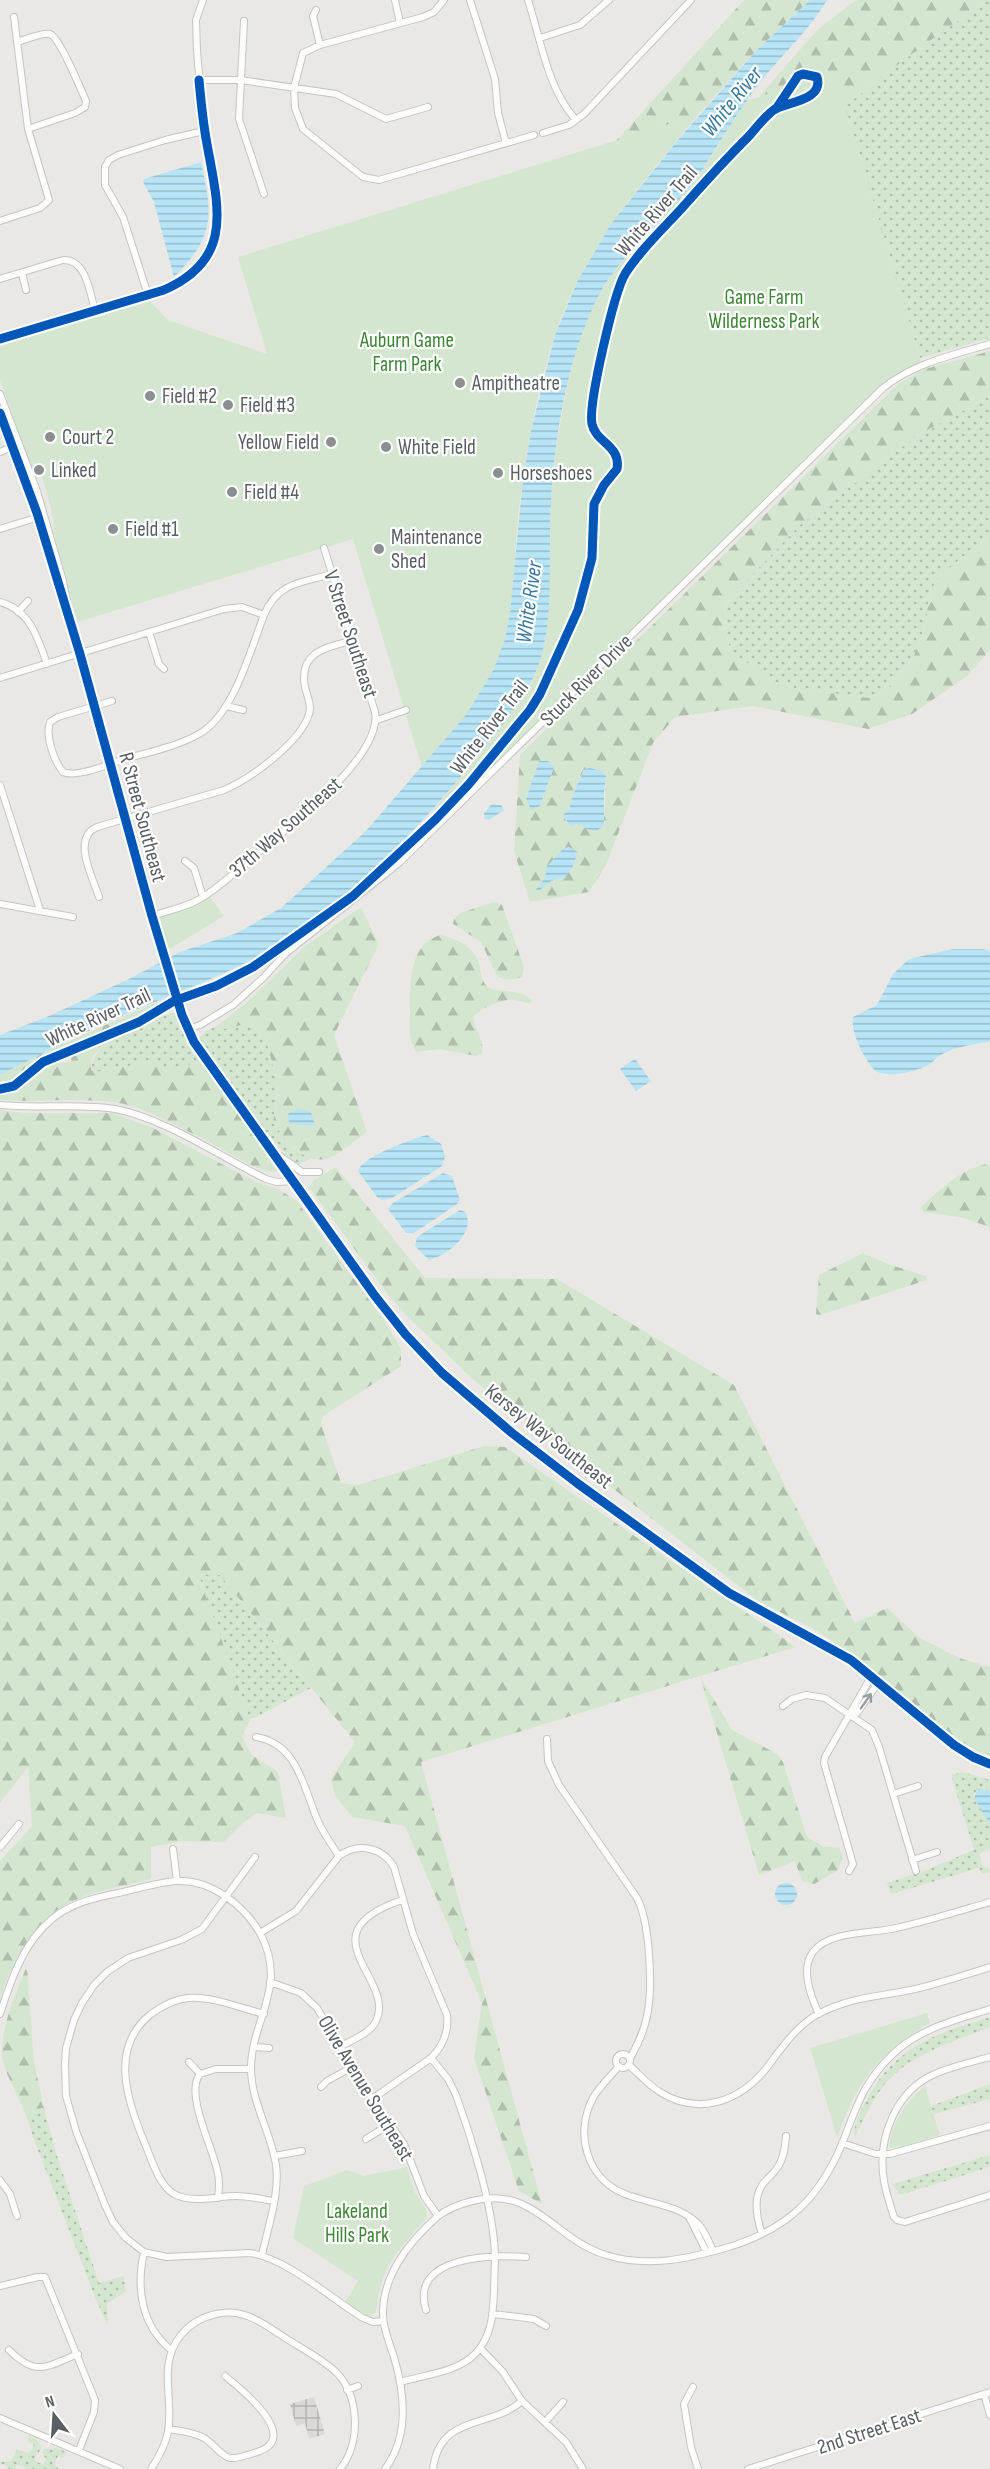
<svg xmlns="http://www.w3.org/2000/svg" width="990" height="2469" font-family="'Sofia Sans Condensed',sans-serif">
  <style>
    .industrial { fill: url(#industrial-grid) }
    .grass { fill: url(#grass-dots) }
    .forest { fill: url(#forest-firs); fill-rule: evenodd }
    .park { fill: #d5e6d0 }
    .water { fill: url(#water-rules) }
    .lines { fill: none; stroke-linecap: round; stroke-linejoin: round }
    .minor-casing { stroke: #c6c5c6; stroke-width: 8 }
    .minor { stroke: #fcfcfb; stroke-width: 6 }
    .cycleway-casing { stroke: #fff; stroke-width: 13 }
    .cycleway { stroke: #0057b8; stroke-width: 9 }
    .oneway { stroke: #9b9ea0 }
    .poi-dot { fill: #8c8f90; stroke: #fff; stroke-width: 2 }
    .labels { text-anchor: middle; stroke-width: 4.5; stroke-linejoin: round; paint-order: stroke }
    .street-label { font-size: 21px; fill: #5a5f63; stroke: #fff }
    .park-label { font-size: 21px; fill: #3e8536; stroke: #fff }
    .poi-label { font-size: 21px; fill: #5a5f63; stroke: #fff; text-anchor: start }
    .water-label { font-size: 22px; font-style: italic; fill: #3a789d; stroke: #fff }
  </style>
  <defs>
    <pattern id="industrial-grid" width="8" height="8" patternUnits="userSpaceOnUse" patternTransform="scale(1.5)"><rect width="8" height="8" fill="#dbd9d6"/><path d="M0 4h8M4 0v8" fill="none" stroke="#b5b3b1"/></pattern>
    <pattern id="grass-dots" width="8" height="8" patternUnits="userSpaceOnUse" patternTransform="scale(1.5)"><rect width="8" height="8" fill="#d5e6d0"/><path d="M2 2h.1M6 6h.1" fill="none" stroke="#b0beac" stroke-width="1.8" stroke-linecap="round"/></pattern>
    <pattern id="forest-firs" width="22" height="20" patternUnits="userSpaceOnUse" patternTransform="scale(1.5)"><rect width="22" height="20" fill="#d5e6d0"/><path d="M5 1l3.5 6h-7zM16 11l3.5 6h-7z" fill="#b0beac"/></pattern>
    <pattern id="water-rules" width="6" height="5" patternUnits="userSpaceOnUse" patternTransform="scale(1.5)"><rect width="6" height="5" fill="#b7e4f6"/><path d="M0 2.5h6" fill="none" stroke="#98bccb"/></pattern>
  </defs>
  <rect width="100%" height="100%" fill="#eae8e5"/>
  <path class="industrial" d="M314,2397L325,2434L309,2439L305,2423L296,2426L290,2404Z"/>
  <path class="grass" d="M987,0H990V338L920,358L845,106L913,53Z
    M990,396V538L976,546L940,576L929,593L926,623L911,664L889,689L868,698L780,686L744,662L731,651L726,635L725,614L728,600L800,525L918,435Z
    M178,1011L187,1035L202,1062L162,1071L152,1063H144L96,1072L91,1070C96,1031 147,1023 178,1011Z
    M251,1023L266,1040L278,1085L273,1123L294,1149L311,1158L299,1165L287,1156L268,1134L197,1040L206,1031L217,1026L218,1030Z
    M198,1574L220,1575L311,1688L250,1720Z
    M963,1772L990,1780V1791L978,1789L973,1795L990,1824V1848L979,1854L983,1866L990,1869V1872L982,1874L979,1868L891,1894L887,1883L921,1872L974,1850L951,1775Z
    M990,2017V2027C954,2042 911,2053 885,2084C872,2100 864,2119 855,2137L854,2135C854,2124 861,2110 866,2101C894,2047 936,2033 990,2017Z
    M990,2084V2099L934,2114L931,2106Z
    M44,2108L57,2156L99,2283L124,2276L126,2291L107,2304L108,2326L97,2302L34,2140L29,2124L35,2109Z
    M990,2155V2167L900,2195L892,2184Z
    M29,2436L36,2439L42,2447L34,2460L43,2465L46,2459L42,2453L44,2449L56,2448L67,2452L63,2458L58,2456L54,2464L59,2469H28L16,2465L15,2469H8L4,2464L0,2465V2462L11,2461L17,2449L27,2453L31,2451L34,2444L28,2442Z"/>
  <path class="forest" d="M744,0H810L756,51L698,115L616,141Z
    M856,0H987L913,53L845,106L920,358L824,77L759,97L817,30Z
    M990,351V396L918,435L800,525L728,600L725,614L726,635L731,651L780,686L868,698L889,689L911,664L926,623L929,593L940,576L976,546L990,538V650L967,676L912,714L868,729L753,706L675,717L653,743L606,865L589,892L530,902L514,851L520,755L898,384L925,369ZM537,767H554L540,806L531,810L526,799ZM590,768L605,774C607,787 604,810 604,825L586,829L581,824L567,823L563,815L570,808C569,802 581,777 584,769Z
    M494,902L502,905L524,967L522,977C514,980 505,981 497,976L481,942L453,924L454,919L460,913Z
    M361,907L379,944L334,1035L367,1132C358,1138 339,1155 329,1158C303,1166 286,1140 273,1123L278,1085L266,1040L251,1023L218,1030L217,1026L245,1004L303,948Z
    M440,935C456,938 475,947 479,964C481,972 481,981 487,986C499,996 521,986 531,1000L530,1004C525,1003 520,1001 515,1000C504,998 481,1008 473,1017C474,1030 485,1040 482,1053L476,1056L440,1049L416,1052C408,1040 410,1026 410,1011C410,983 408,946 440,935Z
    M166,998L167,1002C130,1028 87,1039 46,1059C29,1067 19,1084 0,1088V1075L54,1048Z
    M114,1034L92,1057L91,1070L96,1072L144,1063H152L162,1070L202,1062L276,1165L277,1170L273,1172C258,1173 216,1145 200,1137C175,1126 150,1110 124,1104C85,1096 40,1103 0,1100V1091L15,1087L43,1064L71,1062L72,1053Z
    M0,1110L28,1113H113L153,1128L256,1182L278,1189L296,1200L384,1320L401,1349V1366L323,1416L321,1424L341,1483L358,1485L484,1446L505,1447L796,1647L700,1676L732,1730L777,1754L783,1762L807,1837L824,1847H839L843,1858L838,1870L814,1884L802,1881L795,1861L759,1875L700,1676L421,1762L542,2204L519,2191L474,2058L482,2003L405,1826L353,1817L335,1796L331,1779L355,1742L220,1575L198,1574L250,1720L242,1737L252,1755L278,1772L286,1818L257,1813L242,1824L224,1842L181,1841L151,1847V1879C95,1893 55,1895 23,1948C13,1964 5,1981 0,1999V1861L32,1826L28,1767L0,1803Z
    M986,1164L990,1166V1227L963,1218L924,1212L921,1210L922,1206C942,1188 958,1171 986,1164Z
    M336,1167L425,1278L557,1279L734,1385L855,1623L887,1608L920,1638L959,1658L990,1667V1756L974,1750L943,1728L860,1660L814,1629L758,1601L477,1383L408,1317L389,1296L309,1187L314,1180Z
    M863,1253L888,1264L925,1276L927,1280L820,1315L816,1314L819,1275Z
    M27,1965L34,2062L44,2108L35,2109L29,2124C22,2101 8,2081 2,2059C0,2027 16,1994 27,1965Z"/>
  <path class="park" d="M835,73L921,362L892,377L849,416L438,825L434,810L518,705L531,684L539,663L545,641L551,500L557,440L567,386L578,345L595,302L613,273L627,255L695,182L746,101Z
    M698,115C642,183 583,250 555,335C536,393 525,456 518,517C513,568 516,621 494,669C477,707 449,738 422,768L353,539L77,622L55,538C54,515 47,494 41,473H34L0,381V345L150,301L168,320L267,354L238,257Z
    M210,897L224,916L168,950L160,918L197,905Z
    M927,2013L930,2023C877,2053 858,2081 837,2137L810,2048Z
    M925,2086L940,2135L905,2146L889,2148C892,2122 905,2102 925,2086Z
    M407,2167L414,2191L426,2209L427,2217C398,2252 381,2264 376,2312L368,2316L345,2302L358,2281L293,2238L304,2186L347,2170L364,2176Z"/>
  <path class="water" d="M810,0H827C807,34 777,59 754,90C740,110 727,130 714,151C706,163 700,176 690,187C658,225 615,259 594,305C566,366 555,435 551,502C548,548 553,595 545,640C537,690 502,725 472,763C410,839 338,913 251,960C214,979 176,993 138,1009C91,1029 45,1052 0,1075V1035L49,1016L129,979L180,952L237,933L281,908L365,832L466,715L494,669L505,639L510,613L523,479L531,431L555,335L578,280L611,224L677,141L756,51Z
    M201,162C213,216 215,236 174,277L154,202L143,182L144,179Z
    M539,761H548L554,767L540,806L531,810L526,799Z
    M590,768L602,771L606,776L604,792V825L597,831L586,829L581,824L570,826L563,815L570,808C569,802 581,777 584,769Z
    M492,804L501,805L504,810L489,820L485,819L484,813Z
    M569,847L578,852L573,866L565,878C545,879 547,889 535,891L545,878L547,866L564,848Z
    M953,949H983L990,951V1041C974,1045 955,1046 941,1055C935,1058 932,1064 926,1066C915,1072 887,1078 876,1071C870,1067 866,1058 862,1052C857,1041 851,1029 853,1017L877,1005L893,974L909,959Z
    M635,1059L651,1081L636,1091L620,1069Z
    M297,1109L311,1112L314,1122L312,1126L289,1124L288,1114Z
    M427,1135L441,1144L445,1157L442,1166L392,1198L382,1200L377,1197L358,1171C361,1157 412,1139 427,1135Z
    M443,1173L452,1176L460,1200L457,1204L414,1233H406L388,1209L393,1203Z
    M460,1210L465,1212C477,1232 448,1255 429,1260L415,1246L417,1237Z
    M978,1789L990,1791V1824L974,1798Z
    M775 1894a11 11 0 1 1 22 0a11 11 0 1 1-22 0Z"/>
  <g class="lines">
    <defs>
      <path id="minor" d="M395,0L400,23
        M444,0L434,12L423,17L320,45L303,53L294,88L295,108L303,129L363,177L379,180L534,135
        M470,0L495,79L498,113L506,143
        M528,0C541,40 547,87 575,119
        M316,10L313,16L320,45
        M244,21L239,119L264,194
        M540,38L580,25L609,0
        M17,42C25,40 42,32 50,34C60,38 81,90 86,101L85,107L75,113L28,129
        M199,80H241L336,94L386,119L428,107
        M543,133L569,125L584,114L691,0
        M0,221L40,208L49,200L28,129L14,17
        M22,273L26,290
        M0,279L63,260C87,259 90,294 95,311
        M148,295L123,217L105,185V167L109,160L118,155L165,140L204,131
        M0,339L164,290L193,273L210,250L217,228L219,214L204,131L197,51L196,20L203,0
        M0,394L37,491L63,581L69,611
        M0,413L37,513L80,654L152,916L182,1015L194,1042L375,1296L406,1335L442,1373L512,1433L577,1483L729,1593L851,1660L954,1745L973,1757L990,1764
        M0,452L13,446
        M0,529L39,517
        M0,602C30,610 38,638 47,664
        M18,612L28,601
        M149,632L159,664L164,669
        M0,678L224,609L242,607L264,615C278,582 301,583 332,574
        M112,701L58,717L50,722C45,736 54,761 63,772C76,778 107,765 121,760C146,753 176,747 199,734C234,714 250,651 264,615
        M226,706L243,710
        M377,720L406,710
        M0,785L40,910
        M185,861L194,868L203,897
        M99,897C93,878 71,838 97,827L224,790C250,779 301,742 309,714C312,705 307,696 305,687C298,651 328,647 354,640
        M0,904L73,917
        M152,916C166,911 183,908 196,901C217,890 236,871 254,856C286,829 383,757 375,712L324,548
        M187,1029L200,1025L233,1005L263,978L285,954L399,863L883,388C914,363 953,355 990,344
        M0,1105C38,1109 78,1103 115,1109C164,1118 221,1157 266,1179L277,1182L295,1181
        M280,1156L302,1172H319
        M783,1706L792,1699L806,1695L825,1698L872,1730L879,1747L916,1871
        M851,1714L857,1713L878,1683
        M256,1737C297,1743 304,1788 317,1819C323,1833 331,1844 339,1856C358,1842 382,1847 394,1867L413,1934L447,2015C449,2033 443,2046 431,2058L448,2079L456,2095C471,2136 490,2198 494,2241C496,2258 494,2275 494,2292C493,2313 492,2336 476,2353C459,2372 424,2375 400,2382
        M547,1739L548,1761L559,1785L637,1898C650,1922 653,1989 647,2016C644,2032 637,2045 630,2059
        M893,1794L918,1786
        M0,1847L19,1824
        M173,1849L177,1881
        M255,1857L202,1929L181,1940L128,1958L107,1972L94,1985L82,2003L74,2020L66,2048L65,2064L66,2096L76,2131L105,2205L113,2222L126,2238L144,2252L167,2257L249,2253C285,2257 332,2299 363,2318L373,2322L383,2321
        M912,1860L937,1852
        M849,1871L853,1864L824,1763L825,1757L871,1677
        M260,1933L296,1911L339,1856
        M270,1982L301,1993L317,2008L372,2099L404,2144L424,2196L438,2216
        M0,2014C11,1980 23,1943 52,1919C72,1902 98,1897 123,1892C140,1888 159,1882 177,1881C211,1879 245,1906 261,1935C288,1987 251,2021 251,2068C251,2102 271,2132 276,2165C280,2193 268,2227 262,2255
        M264,2014C240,2008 212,1996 188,1998C175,1999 162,2006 151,2014C108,2048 128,2102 145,2144C152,2160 158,2184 174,2194C193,2204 217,2196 237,2196C249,2196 261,2199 273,2201
        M819,2014C811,1997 800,1969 813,1952C829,1930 873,1934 896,1928C928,1921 959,1911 990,1902
        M255,2047L269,2048
        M339,2047C350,2041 371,2033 376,2021C397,1979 302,1934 402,1900
        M616 2061a7 7 0 1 1 14 0a7 7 0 1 1-14 0Z
        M990,2057C972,2062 954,2066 937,2073C895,2090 877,2139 884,2181C886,2193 890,2205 894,2217L897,2220L905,2222L990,2195
        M189,2062L200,2074
        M629,2065C639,2074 648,2085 660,2092C698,2116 738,2102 765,2070C781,2049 795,2027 818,2014C853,1996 880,1997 915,1989C940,1983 965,1975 990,1967
        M619,2066C611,2076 599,2087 593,2098C574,2134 587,2179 625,2194C650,2204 677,2204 697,2223C705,2230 709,2242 713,2251
        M200,2074C184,2094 214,2149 218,2174C220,2182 219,2190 218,2198
        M200,2074L216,2069H251
        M321,2087L327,2081L352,2067
        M372,2099L431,2058
        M366,2139L390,2124
        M842,2143L876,2154H890L990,2126
        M274,2156L302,2151
        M0,2180L10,2194L17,2216
        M690,2219L707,2253
        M762,2234C757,2219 753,2201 761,2187C764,2181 770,2177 774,2172C783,2163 785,2149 786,2136
        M144,2252C136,2288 141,2325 171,2350
        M0,2286L38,2277H45L95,2400L94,2412L79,2450
        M426,2310C409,2255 493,2255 526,2257
        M493,2314L534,2319L546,2326
        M480,2348L503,2372L522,2401L566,2442L583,2469
        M9,2350C36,2377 46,2367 78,2354
        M693,2387L684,2404L691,2447L698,2469
        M347,2390L358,2386
        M984,2394L990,2415
        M0,2418L120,2469
        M546,2421L563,2402
        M168,2429C180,2431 194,2432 204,2438C213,2443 221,2456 230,2458C239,2459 249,2454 257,2452C303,2438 240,2388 225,2376
        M151,2469C159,2457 165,2446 168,2432C174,2398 157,2364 181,2335C190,2324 202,2317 216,2314C244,2307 265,2325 287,2339C303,2349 322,2359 336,2372C360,2396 361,2444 340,2469
        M385,2469C409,2437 405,2394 394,2357C390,2344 383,2329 383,2315C382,2276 409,2242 437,2217C447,2209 460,2204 472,2201C534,2185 553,2239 606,2255C648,2268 687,2259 729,2247C787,2229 819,2199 842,2144C857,2106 863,2082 894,2053C921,2028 956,2020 990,2009
        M433,2469C440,2413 491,2429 522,2401
        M748,2469L990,2392"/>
    </defs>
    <use href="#minor" class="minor-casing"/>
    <use href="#minor" class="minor"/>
    <defs>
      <path id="cycleway" d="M0,339L164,290C235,259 218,206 207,144C203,123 201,102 199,80
        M0,413L37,513L80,654L152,916L182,1015L194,1042L375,1296L406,1335L442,1373L512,1433L577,1483L729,1593L851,1660L954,1745L973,1757L990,1764
        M0,1089L14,1086L43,1062L139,1022L174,1001L216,986L253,967L353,896L435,820L469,784L530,710L540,694L578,610L592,558L594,504L604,485L617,469C621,445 596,443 592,424C588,404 614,293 625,274C640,250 663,229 682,208C704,183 726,159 750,135C757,127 766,115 775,109C788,102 824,100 817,77L803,74L798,76L776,109"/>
    </defs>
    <use href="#cycleway" class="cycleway-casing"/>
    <use href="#cycleway" class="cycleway"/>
  </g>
  <defs><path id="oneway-shaft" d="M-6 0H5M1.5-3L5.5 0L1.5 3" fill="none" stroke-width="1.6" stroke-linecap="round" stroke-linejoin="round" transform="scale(1.5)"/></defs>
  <use class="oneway" href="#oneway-shaft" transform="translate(866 1701) rotate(-55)"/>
  <g class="poi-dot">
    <circle cx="460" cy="383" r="6"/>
    <circle cx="150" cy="396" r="6"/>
    <circle cx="228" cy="405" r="6"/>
    <circle cx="50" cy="437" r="6"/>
    <circle cx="331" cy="442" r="6"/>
    <circle cx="386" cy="447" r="6"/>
    <circle cx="39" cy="470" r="6"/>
    <circle cx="498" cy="473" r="6"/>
    <circle cx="232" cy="492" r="6"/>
    <circle cx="113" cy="529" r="6"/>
    <circle cx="379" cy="549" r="6"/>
  </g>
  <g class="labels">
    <g class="street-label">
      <text transform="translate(656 211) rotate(-49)" y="7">White River Trail</text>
      <text transform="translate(351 634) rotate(72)" y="7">V Street Southeast</text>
      <text transform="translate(586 680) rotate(-45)" y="7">Stuck River Drive</text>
      <text transform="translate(489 727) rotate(-52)" y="7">White River Trail</text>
      <text transform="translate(143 817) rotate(75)" y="7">R Street Southeast</text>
      <text transform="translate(285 827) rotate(-41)" y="7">37th Way Southeast</text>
      <text transform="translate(98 1017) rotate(-25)" y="7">White River Trail</text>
      <text transform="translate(549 1436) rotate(38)" y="7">Kersey Way Southeast</text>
      <text transform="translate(366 2088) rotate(59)" y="7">Olive Avenue Southeast</text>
      <text transform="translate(869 2431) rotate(-18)" y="7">2nd Street East</text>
    </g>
    <g class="park-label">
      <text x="764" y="304">Game Farm<tspan x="764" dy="24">Wilderness Park</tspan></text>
      <text x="407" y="347">Auburn Game<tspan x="407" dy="24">Farm Park</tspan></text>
      <text x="357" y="2218">Lakeland<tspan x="357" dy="24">Hills Park</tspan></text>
    </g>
    <g class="poi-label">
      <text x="472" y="390">Ampitheatre</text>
      <text x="162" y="403">Field #2</text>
      <text x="240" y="412">Field #3</text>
      <text x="62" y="444">Court 2</text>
      <text x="319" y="449" text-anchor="end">Yellow Field</text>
      <text x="398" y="454">White Field</text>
      <text x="51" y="477">Linked</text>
      <text x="510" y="480">Horseshoes</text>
      <text x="244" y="499">Field #4</text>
      <text x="125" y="536">Field #1</text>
      <text x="391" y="544">Maintenance<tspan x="391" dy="24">Shed</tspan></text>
    </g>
    <g class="water-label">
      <text transform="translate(731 101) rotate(-51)" y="8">White River</text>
      <text transform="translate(528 602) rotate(-82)" y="8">White River</text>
    </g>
  </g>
  <g transform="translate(54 2415) rotate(343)" stroke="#ffffff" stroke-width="4.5" paint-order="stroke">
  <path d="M0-4.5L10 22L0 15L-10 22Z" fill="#5a5f63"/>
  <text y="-9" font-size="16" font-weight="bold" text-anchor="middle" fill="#5a5f63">N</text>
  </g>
</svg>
